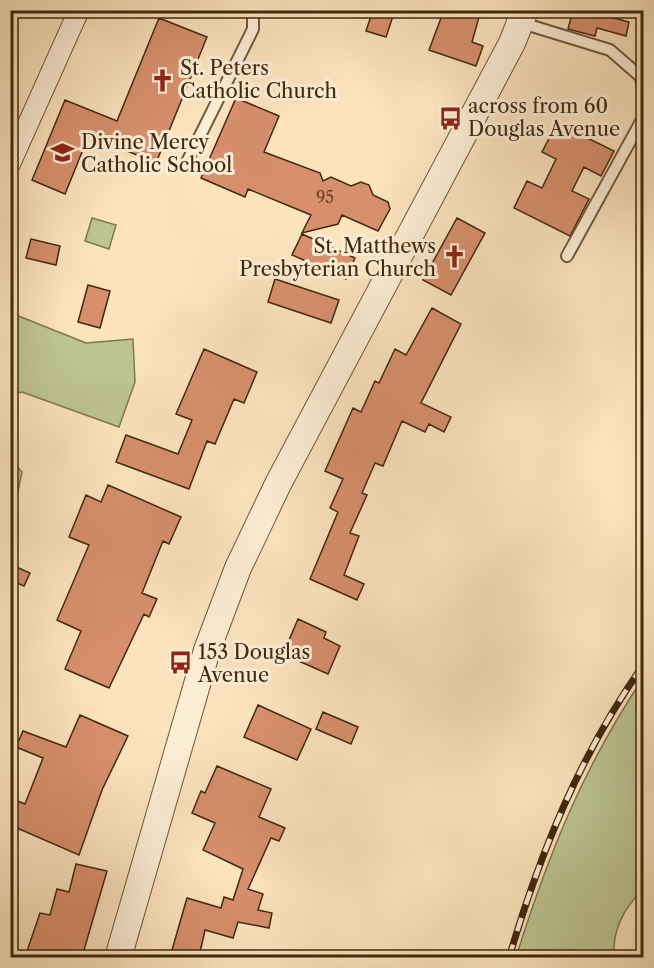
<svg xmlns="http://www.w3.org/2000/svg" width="654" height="968" font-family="'Libre Caslon Text',serif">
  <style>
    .green { fill: #bdc493; stroke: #7e7650; stroke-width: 1.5 }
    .building { fill: #d78f6d; stroke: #40290d; stroke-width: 1.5 }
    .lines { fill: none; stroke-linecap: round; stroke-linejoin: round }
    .service-casing { stroke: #6f5839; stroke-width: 14 }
    .minor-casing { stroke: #6f5839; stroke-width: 22 }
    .tertiary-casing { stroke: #6f5839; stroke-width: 28 }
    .service { stroke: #fcedd5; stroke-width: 10 }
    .minor { stroke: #fcedd5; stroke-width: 20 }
    .tertiary { stroke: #fcedd5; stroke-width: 26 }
    .rail-casing { stroke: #40290d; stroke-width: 7 }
    .rail { stroke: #fcedd5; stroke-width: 4.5; stroke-dasharray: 14; stroke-linecap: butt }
    .labels { text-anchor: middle; stroke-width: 6; stroke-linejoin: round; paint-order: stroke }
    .number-label { font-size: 16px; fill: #664225 }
    .poi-label { font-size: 20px; fill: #40290d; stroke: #fcedd5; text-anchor: start }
  </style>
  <rect width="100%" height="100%" fill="#fbe3be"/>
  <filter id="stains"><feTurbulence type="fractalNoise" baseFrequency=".00333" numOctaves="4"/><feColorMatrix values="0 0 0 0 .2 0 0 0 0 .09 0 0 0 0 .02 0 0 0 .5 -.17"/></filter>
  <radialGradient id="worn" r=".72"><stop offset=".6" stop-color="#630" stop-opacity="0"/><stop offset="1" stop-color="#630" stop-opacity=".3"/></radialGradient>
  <path class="green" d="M92,218L116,225L109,249L85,241Z
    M11,313L86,343L133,339L135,382L119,427L22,392L11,394Z
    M11,460L22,472L11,525Z
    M643,678V890C624,907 612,931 614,957H516C549,853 582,770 643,678Z"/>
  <path class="building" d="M373,10H395L386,37L366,31Z
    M444,10H481L472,42L483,46L476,66L429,50Z
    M573,10H584L629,22L626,36L597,28L595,36L568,29Z
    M159,18L207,37L156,163L89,135L65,194L32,180L65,100L117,121Z
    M236,98L279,116L264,152L320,173L323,181L331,177L351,186L361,182L369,185L373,195L388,202L390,209L378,231L342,215L338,224L302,233L311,215L248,189L245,197L201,178Z
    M557,123L614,151L601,176L584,167L572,191L589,199L570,236L514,208L527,181L542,188L556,159L542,152Z
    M457,218L485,233L451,295L423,280Z
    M302,234L355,258L346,279L292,255Z
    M31,239L60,246L56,265L26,258Z
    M275,279L339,300L331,323L268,302Z
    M88,285L110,291L100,328L78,322Z
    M432,308L461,324L421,403L451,417L444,432L429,424L425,432L402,421L383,466L375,463L362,493L367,495L350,533L359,536L344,575L364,584L357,600L310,579L338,512L330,508L343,479L325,471L353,408L361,412L375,381L379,383L395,349L406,355Z
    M204,349L257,372L244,403L234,399L215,444L207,441L189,489L116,462L126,435L178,454L192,420L176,414Z
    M108,485L181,517L169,544L163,541L142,593L157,599L149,617L144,614L109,688L65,669L81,631L57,620L89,545L69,537L86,495L101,502Z
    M10,564L30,573L24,586L10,580Z
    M298,619L326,632L324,638L340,646L328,674L283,654Z
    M258,705L311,729L297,760L244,737Z
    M323,712L358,727L351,744L316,729Z
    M80,715L128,736L102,790L79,855L10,825V811L15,800L25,804L43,758L16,747L23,731L66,747Z
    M217,766L271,789L259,817L285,828L279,841L271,838L248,889L263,894L258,910L272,913L269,928L238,922L233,938L205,930L199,957H170L187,898L221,908L224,897L233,900L243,869L203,850L215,823L192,813L201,791L205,793Z
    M76,864L107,871L82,957H25L40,913L50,915L57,889L69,892Z"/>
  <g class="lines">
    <defs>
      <path id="service" d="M522,23L610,50L641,77L644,95
        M185,166L253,29V16L249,10
        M567,256L644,116"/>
      <path id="minor" d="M10,164L79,10"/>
      <path id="tertiary" d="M118,958L207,650L238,568L278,484L512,43L525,10"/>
    </defs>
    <use href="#service" class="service-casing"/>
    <use href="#minor" class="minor-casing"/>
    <use href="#tertiary" class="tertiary-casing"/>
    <use href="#service" class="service"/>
    <use href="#minor" class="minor"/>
    <use href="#tertiary" class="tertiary"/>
    <defs>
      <path id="rail" d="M509,958C540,853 580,754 644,664"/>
    </defs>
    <use href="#rail" class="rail-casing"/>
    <use href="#rail" class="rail"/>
  </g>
  <defs>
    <symbol id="church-bare" viewBox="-9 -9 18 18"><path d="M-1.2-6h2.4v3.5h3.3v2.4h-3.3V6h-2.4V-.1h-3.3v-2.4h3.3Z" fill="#8f2418" stroke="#fcedd5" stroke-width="2.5" paint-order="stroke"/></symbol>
    <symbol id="bus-bare" viewBox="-9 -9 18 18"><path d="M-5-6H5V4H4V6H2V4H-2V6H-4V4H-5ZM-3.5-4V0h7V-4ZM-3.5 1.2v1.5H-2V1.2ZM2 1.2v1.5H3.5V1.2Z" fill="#8f2418" stroke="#fcedd5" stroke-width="2.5" paint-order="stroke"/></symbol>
    <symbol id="school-bare" viewBox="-9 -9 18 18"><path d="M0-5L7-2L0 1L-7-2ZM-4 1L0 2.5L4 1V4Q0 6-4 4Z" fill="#8f2418" stroke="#fcedd5" stroke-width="2.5" paint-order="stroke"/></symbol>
  </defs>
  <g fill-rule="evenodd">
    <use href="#church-bare" x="146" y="64" width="33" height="33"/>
    <use href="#bus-bare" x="434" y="102" width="33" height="33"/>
    <use href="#school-bare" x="46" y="136" width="33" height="33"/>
    <use href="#church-bare" x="438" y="240" width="33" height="33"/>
    <use href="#bus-bare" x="164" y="646" width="33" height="33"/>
  </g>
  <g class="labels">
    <g class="number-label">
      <text x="325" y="203">95</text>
    </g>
    <g class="poi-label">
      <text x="180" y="75">St. Peters<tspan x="180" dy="23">Catholic Church</tspan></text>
      <text x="468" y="113">across from 60<tspan x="468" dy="23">Douglas Avenue</tspan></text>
      <text x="81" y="149">Divine Mercy<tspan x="81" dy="23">Catholic School</tspan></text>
      <text x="436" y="253" text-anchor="end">St. Matthews<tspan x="436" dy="23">Presbyterian Church</tspan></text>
      <text x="198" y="659">153 Douglas<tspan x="198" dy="23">Avenue</tspan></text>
    </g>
  </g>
  <rect width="654" height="968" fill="none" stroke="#fbe3be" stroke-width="36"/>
  <rect x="12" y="12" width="630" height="944" fill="none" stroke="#40290d" stroke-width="3"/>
  <rect x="18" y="18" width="618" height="932" fill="none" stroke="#40290d" stroke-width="1.5"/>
  <rect width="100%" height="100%" filter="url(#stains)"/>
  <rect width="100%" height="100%" fill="url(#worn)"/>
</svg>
